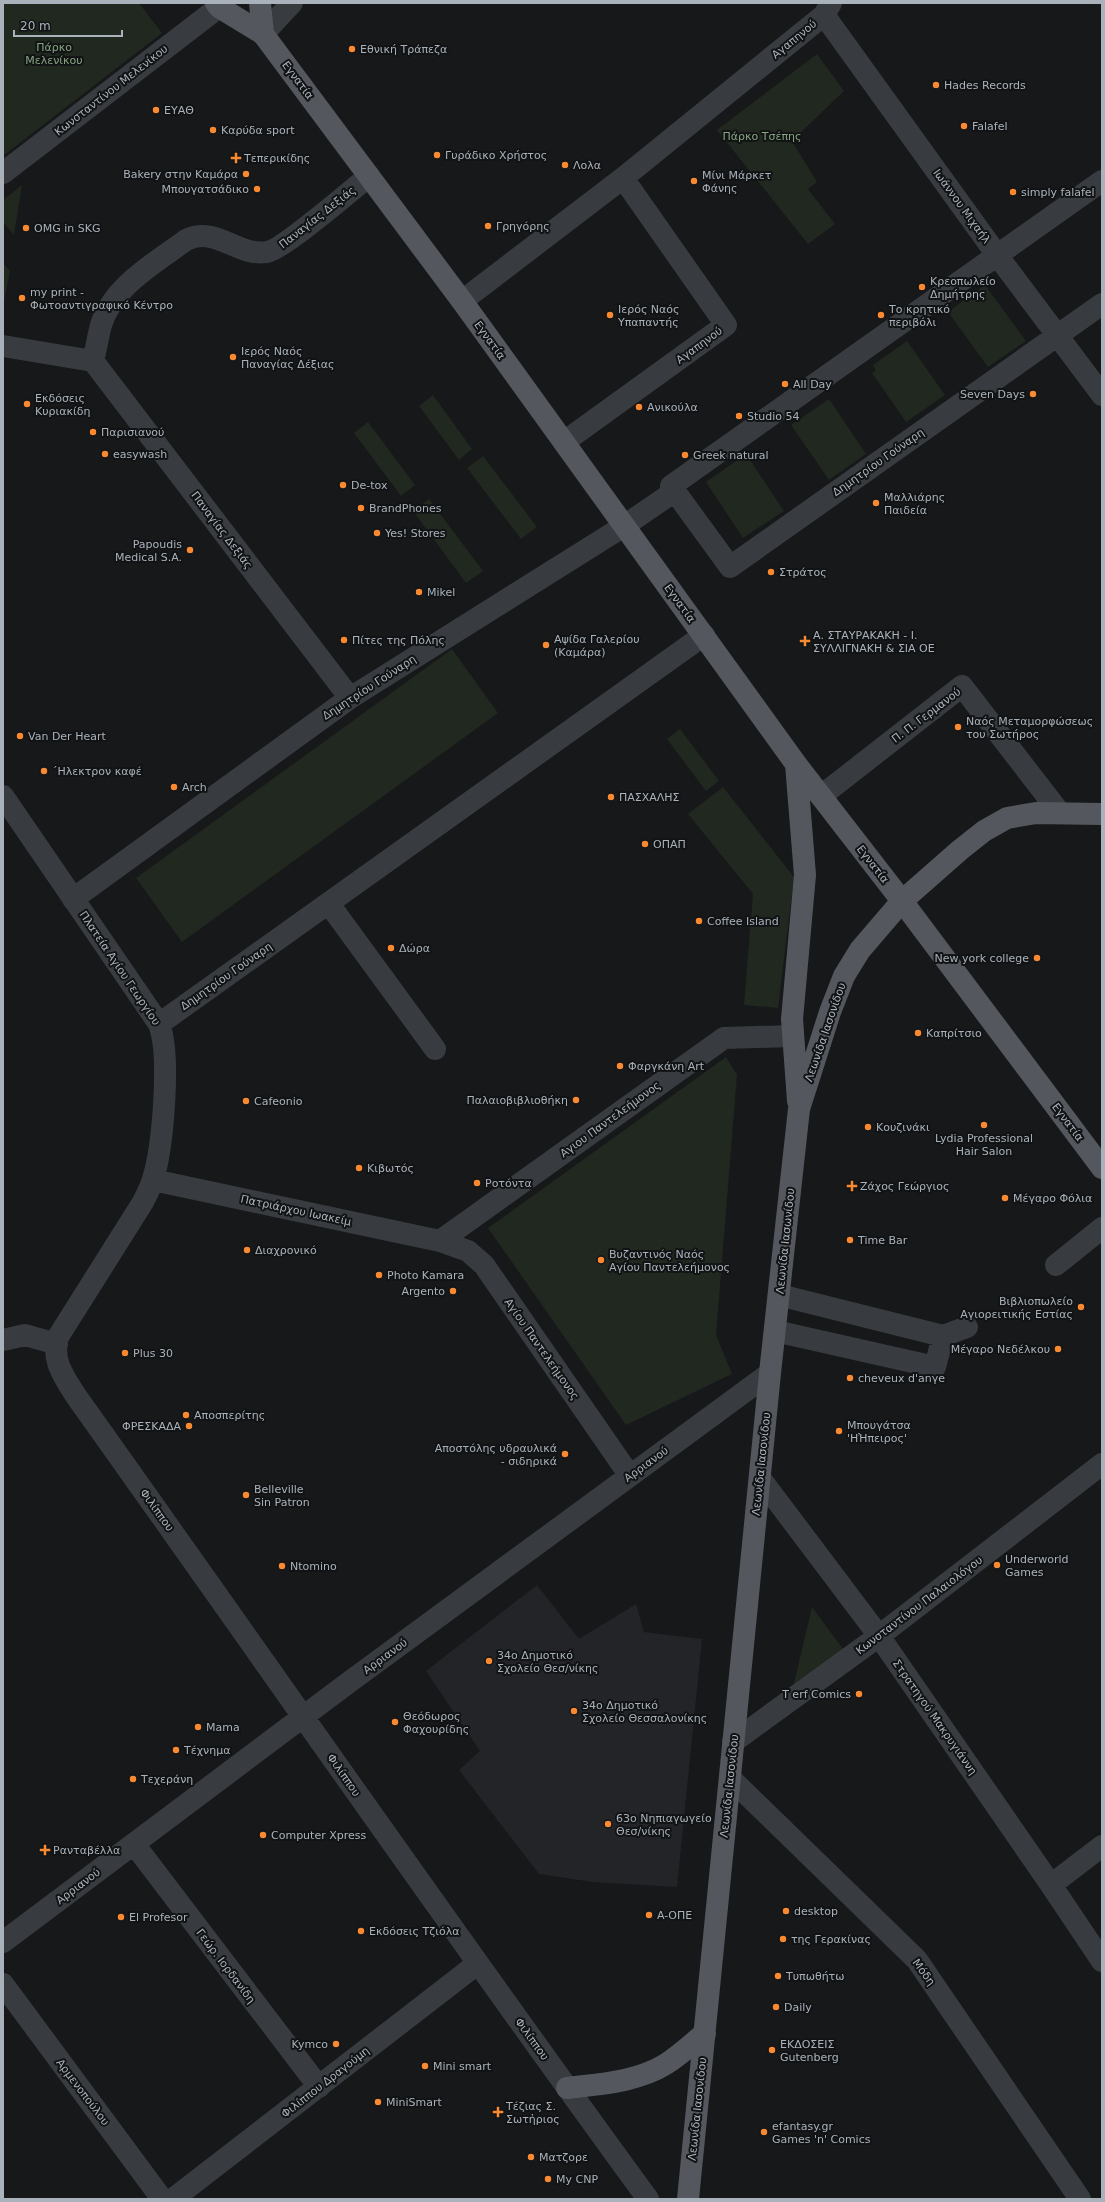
<svg xmlns="http://www.w3.org/2000/svg" width="1105" height="2202" font-family="'DejaVu Sans',sans-serif">
  <style>
    .built { fill: #232427 }
    .green { fill: #20281f }
    .lines { fill: none; stroke-linecap: round; stroke-linejoin: round }
    .minor { stroke: #383b3f; stroke-width: 22 }
    .major { stroke: #54585e; stroke-width: 22 }
    .poi-dot { fill: #f98a31; stroke: #121315; stroke-width: 1.5 }
    .labels { text-anchor: middle; stroke-width: 4; stroke-linejoin: round; paint-order: stroke }
    .street-label { font-size: 11px; fill: #a9b2ba; stroke: #121315 }
    .park-label { font-size: 11px; fill: #85a580; stroke: #121315 }
    .poi-label { font-size: 11px; fill: #a9b2ba; stroke: #121315; text-anchor: start }
  </style>
  <rect width="100%" height="100%" fill="#17181a"/>
  <path class="built" d="M537,1585L579,1639L636,1604L644,1632L702,1639L677,1887L593,1882L539,1874L459,1770L480,1751L426,1671Z"/>
  <path class="green" d="M3,3H139L162,33L3,156Z
    M817,54L844,91L792,141L817,182L808,189L835,224L808,244L717,130Z
    M22,185L14,235L3,222V200Z
    M3,263L10,271L3,307Z
    M985,285L1026,341L988,367L948,312Z
    M907,341L945,395L906,422L872,373L876,371L873,365Z
    M433,395L472,449L459,460L419,406Z
    M829,399L866,454L829,480L791,425Z
    M368,422L415,485L401,496L354,433Z
    M746,454L784,511L743,538L706,482Z
    M483,456L537,527L521,539L467,468Z
    M429,499L483,571L466,583L413,511Z
    M452,649L498,713L182,942L136,878Z
    M680,729L719,781L706,791L667,739Z
    M723,787L794,877L778,1008L744,1005L753,894L688,814Z
    M726,1057L737,1075L716,1335L732,1374L626,1425L488,1228Z
    M812,1607L846,1653L792,1691Z"/>
  <g class="lines">
    <path class="minor" d="M824,15L997,255L1102,395
      M263,34L292,3
      M3,173L219,7
      M1102,181L671,486L730,567L1102,304
      M462,301L623,178L824,15L831,3
      M3,346L93,361L350,698
      M93,361C96,349 98,337 101,325C113,286 155,263 186,240C215,225 238,257 267,252C282,250 353,189 369,176
      M564,442L726,325L623,178
      M3,796L159,1024C171,1055 163,1146 153,1179C151,1187 147,1194 143,1202L58,1337C51,1360 64,1377 76,1396C267,1664 454,1934 648,2199
      M821,796L962,686L1060,813
      M73,899L350,698L624,526L675,491
      M329,904L435,1049
      M159,1024L704,635
      M153,1180L440,1241L468,1251L484,1265L630,1476
      M440,1241L724,1038L792,1036
      M1056,1265L1102,1228
      M779,1295L943,1336L967,1327
      M775,1331L935,1367L943,1336
      M3,1340L25,1335L57,1344
      M760,1478L879,1636L1051,1885L1102,1961
      M733,1742L879,1636L1102,1464
      M730,1778L917,1960L1080,2199
      M134,1844L319,2087
      M1051,1885L1102,1846
      M3,1942L348,1683L770,1373
      M3,1984L162,2199
      M173,2199L477,1964"/>
    <path class="major" d="M216,3L219,7L263,34L462,301L796,764L902,901L1102,1168
      M260,3L263,34
      M796,764L805,875L792,1019L798,1101
      M567,2088C600,2084 637,2082 666,2064C680,2055 692,2044 705,2033
      M688,2199L770,1373L799,1109L830,1012L844,976L860,950L902,901L960,850L984,831L1007,818L1036,813L1102,814"/>
  </g>
  <g class="poi-dot">
    <circle cx="352" cy="49" r="4"/>
    <circle cx="936" cy="85" r="4"/>
    <circle cx="156" cy="110" r="4"/>
    <circle cx="964" cy="126" r="4"/>
    <circle cx="213" cy="130" r="4"/>
    <circle cx="437" cy="155" r="4"/>
    <path d="M234 152h4v4h4v4h-4v4h-4v-4h-4v-4h4z"/>
    <circle cx="565" cy="165" r="4"/>
    <circle cx="246" cy="174" r="4"/>
    <circle cx="694" cy="181" r="4"/>
    <circle cx="257" cy="189" r="4"/>
    <circle cx="1013" cy="192" r="4"/>
    <circle cx="488" cy="226" r="4"/>
    <circle cx="26" cy="228" r="4"/>
    <circle cx="922" cy="287" r="4"/>
    <circle cx="22" cy="298" r="4"/>
    <circle cx="610" cy="315" r="4"/>
    <circle cx="881" cy="315" r="4"/>
    <circle cx="233" cy="357" r="4"/>
    <circle cx="785" cy="384" r="4"/>
    <circle cx="1033" cy="394" r="4"/>
    <circle cx="27" cy="404" r="4"/>
    <circle cx="639" cy="407" r="4"/>
    <circle cx="739" cy="416" r="4"/>
    <circle cx="93" cy="432" r="4"/>
    <circle cx="105" cy="454" r="4"/>
    <circle cx="685" cy="455" r="4"/>
    <circle cx="343" cy="485" r="4"/>
    <circle cx="876" cy="503" r="4"/>
    <circle cx="361" cy="508" r="4"/>
    <circle cx="377" cy="533" r="4"/>
    <circle cx="190" cy="550" r="4"/>
    <circle cx="771" cy="572" r="4"/>
    <circle cx="419" cy="592" r="4"/>
    <circle cx="344" cy="640" r="4"/>
    <path d="M803 635h4v4h4v4h-4v4h-4v-4h-4v-4h4z"/>
    <circle cx="546" cy="645" r="4"/>
    <circle cx="958" cy="727" r="4"/>
    <circle cx="20" cy="736" r="4"/>
    <circle cx="44" cy="771" r="4"/>
    <circle cx="174" cy="787" r="4"/>
    <circle cx="611" cy="797" r="4"/>
    <circle cx="645" cy="844" r="4"/>
    <circle cx="699" cy="921" r="4"/>
    <circle cx="391" cy="948" r="4"/>
    <circle cx="1037" cy="958" r="4"/>
    <circle cx="918" cy="1033" r="4"/>
    <circle cx="620" cy="1066" r="4"/>
    <circle cx="576" cy="1100" r="4"/>
    <circle cx="246" cy="1101" r="4"/>
    <circle cx="984" cy="1125" r="4"/>
    <circle cx="868" cy="1127" r="4"/>
    <circle cx="359" cy="1168" r="4"/>
    <circle cx="477" cy="1183" r="4"/>
    <path d="M850 1180h4v4h4v4h-4v4h-4v-4h-4v-4h4z"/>
    <circle cx="1005" cy="1198" r="4"/>
    <circle cx="850" cy="1240" r="4"/>
    <circle cx="247" cy="1250" r="4"/>
    <circle cx="601" cy="1260" r="4"/>
    <circle cx="379" cy="1275" r="4"/>
    <circle cx="453" cy="1291" r="4"/>
    <circle cx="1081" cy="1307" r="4"/>
    <circle cx="1058" cy="1349" r="4"/>
    <circle cx="125" cy="1353" r="4"/>
    <circle cx="850" cy="1378" r="4"/>
    <circle cx="186" cy="1415" r="4"/>
    <circle cx="189" cy="1426" r="4"/>
    <circle cx="839" cy="1431" r="4"/>
    <circle cx="565" cy="1454" r="4"/>
    <circle cx="246" cy="1495" r="4"/>
    <circle cx="997" cy="1565" r="4"/>
    <circle cx="282" cy="1566" r="4"/>
    <circle cx="489" cy="1661" r="4"/>
    <circle cx="859" cy="1694" r="4"/>
    <circle cx="574" cy="1711" r="4"/>
    <circle cx="395" cy="1722" r="4"/>
    <circle cx="198" cy="1727" r="4"/>
    <circle cx="176" cy="1750" r="4"/>
    <circle cx="133" cy="1779" r="4"/>
    <circle cx="608" cy="1824" r="4"/>
    <circle cx="263" cy="1835" r="4"/>
    <path d="M43 1844h4v4h4v4h-4v4h-4v-4h-4v-4h4z"/>
    <circle cx="786" cy="1911" r="4"/>
    <circle cx="649" cy="1915" r="4"/>
    <circle cx="121" cy="1917" r="4"/>
    <circle cx="361" cy="1931" r="4"/>
    <circle cx="783" cy="1939" r="4"/>
    <circle cx="778" cy="1976" r="4"/>
    <circle cx="776" cy="2007" r="4"/>
    <circle cx="336" cy="2044" r="4"/>
    <circle cx="772" cy="2050" r="4"/>
    <circle cx="425" cy="2066" r="4"/>
    <circle cx="378" cy="2102" r="4"/>
    <path d="M496 2106h4v4h4v4h-4v4h-4v-4h-4v-4h4z"/>
    <circle cx="764" cy="2132" r="4"/>
    <circle cx="531" cy="2157" r="4"/>
    <circle cx="548" cy="2179" r="4"/>
  </g>
  <g class="labels">
    <g class="street-label">
      <text transform="translate(794 39) rotate(-39)" y="4">Αγαπηνού</text>
      <text transform="translate(298 80) rotate(53)" y="4">Εγνατία</text>
      <text transform="translate(111 90) rotate(-38)" y="4">Κωνσταντίνου Μελενίκου</text>
      <text transform="translate(962 206) rotate(54)" y="4">Ιωάννου Μιχαήλ</text>
      <text transform="translate(317 217) rotate(-38)" y="4">Παναγίας Δεξιάς</text>
      <text transform="translate(490 340) rotate(54)" y="4">Εγνατία</text>
      <text transform="translate(699 345) rotate(-36)" y="4">Αγαπηνού</text>
      <text transform="translate(878 462) rotate(-35)" y="4">Δημητρίου Γούναρη</text>
      <text transform="translate(222 530) rotate(53)" y="4">Παναγίας Δεξιάς</text>
      <text transform="translate(680 603) rotate(54)" y="4">Εγνατία</text>
      <text transform="translate(369 687) rotate(-33)" y="4">Δημητρίου Γούναρη</text>
      <text transform="translate(926 715) rotate(-37)" y="4">Π. Π. Γερμανού</text>
      <text transform="translate(873 864) rotate(52)" y="4">Εγνατία</text>
      <text transform="translate(120 968) rotate(56)" y="4">Πλατεία Αγίου Γεωργίου</text>
      <text transform="translate(226 976) rotate(-35)" y="4">Δημητρίου Γούναρη</text>
      <text transform="translate(825 1032) rotate(-71)" y="4">Λεωνίδα Ιασονίδου</text>
      <text transform="translate(610 1119) rotate(-36)" y="4">Αγιου Παντελεήμονος</text>
      <text transform="translate(1068 1122) rotate(53)" y="4">Εγνατία</text>
      <text transform="translate(296 1210) rotate(12)" y="4">Πατριάρχου Ιωακείμ</text>
      <text transform="translate(785 1241) rotate(-84)" y="4">Λεωνίδα Ιασωνίδου</text>
      <text transform="translate(542 1349) rotate(55)" y="4">Αγίου Παντελεήμονος</text>
      <text transform="translate(646 1464) rotate(-36)" y="4">Αρριανού</text>
      <text transform="translate(761 1464) rotate(-84)" y="4">Λεωνίδα Ιασονίδου</text>
      <text transform="translate(157 1510) rotate(54)" y="4">Φιλίππου</text>
      <text transform="translate(919 1605) rotate(-37)" y="4">Κωνσταντίνου Παλαιολόγου</text>
      <text transform="translate(385 1656) rotate(-36)" y="4">Αρριανού</text>
      <text transform="translate(935 1717) rotate(55)" y="4">Στρατηγού Μακρυγιάννη</text>
      <text transform="translate(344 1775) rotate(55)" y="4">Φιλίππου</text>
      <text transform="translate(729 1786) rotate(-84)" y="4">Λεωνίδα Ιασονίδου</text>
      <text transform="translate(78 1886) rotate(-37)" y="4">Αρριανού</text>
      <text transform="translate(226 1966) rotate(53)" y="4">Γεώρ. Ιορδανίδη</text>
      <text transform="translate(924 1972) rotate(54)" y="4">Μόδη</text>
      <text transform="translate(532 2039) rotate(54)" y="4">Φιλίππου</text>
      <text transform="translate(325 2082) rotate(-38)" y="4">Φιλίππου Δραγούμη</text>
      <text transform="translate(83 2092) rotate(53)" y="4">Αρμενοπούλου</text>
      <text transform="translate(697 2109) rotate(-84)" y="4">Λεωνίδα Ιασονίδου</text>
    </g>
    <g class="park-label">
      <text x="54" y="51">Πάρκο<tspan x="54" dy="13">Μελενίκου</tspan></text>
      <text x="762" y="140">Πάρκο Τσέπης</text>
    </g>
    <g class="poi-label">
      <text x="360" y="53">Εθνική Τράπεζα</text>
      <text x="944" y="89">Hades Records</text>
      <text x="164" y="114">ΕΥΑΘ</text>
      <text x="972" y="130">Falafel</text>
      <text x="221" y="134">Καρύδα sport</text>
      <text x="445" y="159">Γυράδικο Χρήστος</text>
      <text x="244" y="162">Τεπερικίδης</text>
      <text x="573" y="169">Λολα</text>
      <text x="238" y="178" text-anchor="end">Bakery στην Καμάρα</text>
      <text x="702" y="179">Μίνι Μάρκετ<tspan x="702" dy="13">Φάνης</tspan></text>
      <text x="249" y="193" text-anchor="end">Μπουγατσάδικο</text>
      <text x="1021" y="196">simply falafel</text>
      <text x="496" y="230">Γρηγόρης</text>
      <text x="34" y="232">OMG in SKG</text>
      <text x="930" y="285">Κρεοπωλείο<tspan x="930" dy="13">Δημήτρης</tspan></text>
      <text x="30" y="296">my print -<tspan x="30" dy="13">Φωτοαντιγραφικό Κέντρο</tspan></text>
      <text x="618" y="313">Ιερός Ναός<tspan x="618" dy="13">Υπαπαντής</tspan></text>
      <text x="889" y="313">Το κρητικό<tspan x="889" dy="13">περιβόλι</tspan></text>
      <text x="241" y="355">Ιερός Ναός<tspan x="241" dy="13">Παναγίας Δέξιας</tspan></text>
      <text x="793" y="388">All Day</text>
      <text x="1025" y="398" text-anchor="end">Seven Days</text>
      <text x="35" y="402">Εκδόσεις<tspan x="35" dy="13">Κυριακίδη</tspan></text>
      <text x="647" y="411">Ανικούλα</text>
      <text x="747" y="420">Studio 54</text>
      <text x="101" y="436">Παρισιανού</text>
      <text x="113" y="458">easywash</text>
      <text x="693" y="459">Greek natural</text>
      <text x="351" y="489">De-tox</text>
      <text x="884" y="501">Μαλλιάρης<tspan x="884" dy="13">Παιδεία</tspan></text>
      <text x="369" y="512">BrandPhones</text>
      <text x="385" y="537">Yes! Stores</text>
      <text x="182" y="548" text-anchor="end">Papoudis<tspan x="182" dy="13">Medical S.A.</tspan></text>
      <text x="779" y="576">Στράτος</text>
      <text x="427" y="596">Mikel</text>
      <text x="813" y="639">Α. ΣΤΑΥΡΑΚΑΚΗ - Ι.<tspan x="813" dy="13">ΣΥΛΛΙΓΝΑΚΗ &amp; ΣΙΑ ΟΕ</tspan></text>
      <text x="554" y="643">Αψίδα Γαλερίου<tspan x="554" dy="13">(Καμάρα)</tspan></text>
      <text x="352" y="644">Πίτες της Πόλης</text>
      <text x="966" y="725">Ναός Μεταμορφώσεως<tspan x="966" dy="13">του Σωτήρος</tspan></text>
      <text x="28" y="740">Van Der Heart</text>
      <text x="52" y="775">´Ηλεκτρον καφέ</text>
      <text x="182" y="791">Arch</text>
      <text x="619" y="801">ΠΑΣΧΑΛΗΣ</text>
      <text x="653" y="848">ΟΠΑΠ</text>
      <text x="707" y="925">Coffee Island</text>
      <text x="399" y="952">Δώρα</text>
      <text x="1029" y="962" text-anchor="end">New york college</text>
      <text x="926" y="1037">Καπρίτσιο</text>
      <text x="628" y="1070">Φαργκάνη Art</text>
      <text x="568" y="1104" text-anchor="end">Παλαιοβιβλιοθήκη</text>
      <text x="254" y="1105">Cafeonio</text>
      <text x="876" y="1131">Κουζινάκι</text>
      <text x="984" y="1142" text-anchor="middle">Lydia Professional<tspan x="984" dy="13">Hair Salon</tspan></text>
      <text x="367" y="1172">Κιβωτός</text>
      <text x="485" y="1187">Ροτόντα</text>
      <text x="860" y="1190">Ζάχος Γεώργιος</text>
      <text x="1013" y="1202">Μέγαρο Φόλια</text>
      <text x="858" y="1244">Time Bar</text>
      <text x="255" y="1254">Διαχρονικό</text>
      <text x="609" y="1258">Βυζαντινός Ναός<tspan x="609" dy="13">Αγίου Παντελεήμονος</tspan></text>
      <text x="387" y="1279">Photo Kamara</text>
      <text x="445" y="1295" text-anchor="end">Argento</text>
      <text x="1073" y="1305" text-anchor="end">Βιβλιοπωλείο<tspan x="1073" dy="13">Αγιορειτικής Εστίας</tspan></text>
      <text x="1050" y="1353" text-anchor="end">Μέγαρο Νεδέλκου</text>
      <text x="133" y="1357">Plus 30</text>
      <text x="858" y="1382">cheveux d'anγe</text>
      <text x="194" y="1419">Αποσπερίτης</text>
      <text x="847" y="1429">Μπουγάτσα<tspan x="847" dy="13">'ΗἨπειρος'</tspan></text>
      <text x="181" y="1430" text-anchor="end">ΦΡΕΣΚΑΔΑ</text>
      <text x="557" y="1452" text-anchor="end">Αποστόλης υδραυλικά<tspan x="557" dy="13">- σιδηρικά</tspan></text>
      <text x="254" y="1493">Belleville<tspan x="254" dy="13">Sin Patron</tspan></text>
      <text x="1005" y="1563">Underworld<tspan x="1005" dy="13">Games</tspan></text>
      <text x="290" y="1570">Ntomino</text>
      <text x="497" y="1659">34ο Δημοτικό<tspan x="497" dy="13">Σχολείο Θεσ/νίκης</tspan></text>
      <text x="851" y="1698" text-anchor="end">T erf Comics</text>
      <text x="582" y="1709">34ο Δημοτικό<tspan x="582" dy="13">Σχολείο Θεσσαλονίκης</tspan></text>
      <text x="403" y="1720">Θεόδωρος<tspan x="403" dy="13">Φαχουρίδης</tspan></text>
      <text x="206" y="1731">Mama</text>
      <text x="184" y="1754">Τέχνημα</text>
      <text x="141" y="1783">Τεχεράνη</text>
      <text x="616" y="1822">63ο Νηπιαγωγείο<tspan x="616" dy="13">Θεσ/νίκης</tspan></text>
      <text x="271" y="1839">Computer Xpress</text>
      <text x="53" y="1854">Ρανταβέλλα</text>
      <text x="794" y="1915">desktop</text>
      <text x="657" y="1919">A-ΟΠΕ</text>
      <text x="129" y="1921">El Profesor</text>
      <text x="369" y="1935">Εκδόσεις Τζιόλα</text>
      <text x="791" y="1943">της Γερακίνας</text>
      <text x="786" y="1980">Τυπωθήτω</text>
      <text x="784" y="2011">Daily</text>
      <text x="328" y="2048" text-anchor="end">Kymco</text>
      <text x="780" y="2048">ΕΚΔΟΣΕΙΣ<tspan x="780" dy="13">Gutenberg</tspan></text>
      <text x="433" y="2070">Mini smart</text>
      <text x="386" y="2106">MiniSmart</text>
      <text x="506" y="2110">Τέζιας Σ.<tspan x="506" dy="13">Σωτἠριος</tspan></text>
      <text x="772" y="2130">efantasy.gr<tspan x="772" dy="13">Games 'n' Comics</tspan></text>
      <text x="539" y="2161">Ματζορε</text>
      <text x="556" y="2183">My CNP</text>
    </g>
  </g>
  <rect width="1105" height="2202" fill="none" stroke="#a9b2ba" stroke-width="8"/>
  <path d="M14 30v6h108v-6" fill="none" stroke="#a9b2ba" stroke-width="2"/>
  <text x="20" y="30" font-size="12" fill="#a9b2ba" stroke="#121315" stroke-width="3" paint-order="stroke">20 m</text>
</svg>
